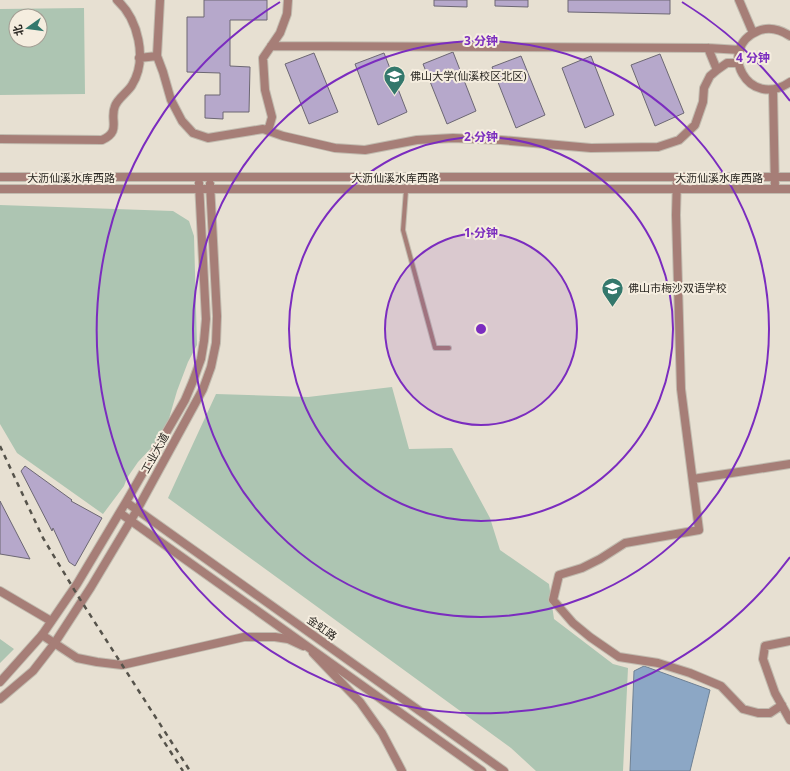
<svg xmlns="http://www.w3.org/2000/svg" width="790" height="771" font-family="'Noto Sans','Noto Sans SC',sans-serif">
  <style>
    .green { fill: #adc5b2; fill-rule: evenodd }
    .water { fill: #8ca7c5; stroke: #6e8094 }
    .building { fill: #b6a8cb; stroke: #6c6773 }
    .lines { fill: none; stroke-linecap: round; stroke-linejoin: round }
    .service-casing { stroke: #c1bbaf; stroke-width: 6 }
    .minor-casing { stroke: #c1bbaf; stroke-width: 10 }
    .tertiary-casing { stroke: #c1bbaf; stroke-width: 10 }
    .service { stroke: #a67e77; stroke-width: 4 }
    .minor { stroke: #a67e77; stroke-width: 8 }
    .tertiary { stroke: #a67e77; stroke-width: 8 }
    .rail { stroke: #56534b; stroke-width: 2.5; stroke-dasharray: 5 5; stroke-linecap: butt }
    .ring { fill: none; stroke: #7b2cbf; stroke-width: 2 }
    .labels { text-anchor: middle; stroke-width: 4; stroke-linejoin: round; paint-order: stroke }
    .poi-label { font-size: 11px; fill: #292621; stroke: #f5eddf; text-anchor: start }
    .street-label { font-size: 11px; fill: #292621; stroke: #f5eddf }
    .centre { fill: #7b2cbf; stroke: #f5eddf; stroke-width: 2 }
    .ring-label { font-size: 12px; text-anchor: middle; font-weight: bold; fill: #7b2cbf; stroke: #f5eddf; stroke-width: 4; stroke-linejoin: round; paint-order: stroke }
  </style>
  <rect width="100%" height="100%" fill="#e7e0d2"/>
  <path class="green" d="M84,8L85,94L0,95V9ZM16,16H40V40H16Z
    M0,205L173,211L189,221L194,236L197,345L188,362L177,391L168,422L154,445L138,462L127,478L124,486L103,514L17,453L0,424Z
    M392,387L409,449L452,448L490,518L500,550L549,584L554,619L613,664L628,668L623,771H536L511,748L168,498L216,394L308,397Z
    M0,639L14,649L0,663Z"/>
  <path class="water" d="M644,666L710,690L690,771H630L634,671Z"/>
  <path class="building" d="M204,0H267V20H230V66L250,67L249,112H223V119L205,118V95H220V73L187,72V17H204Z
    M434,0H467V7L434,6Z
    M495,0H528V7L495,6Z
    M568,0H670V14L568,12Z
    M453,52L476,111L447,124L423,64Z
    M314,53L338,112L309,124L285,64Z
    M384,53L407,112L378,125L355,64Z
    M660,54L684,113L655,126L631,65Z
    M521,56L545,115L516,128L492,67Z
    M591,56L614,115L585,128L562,68Z
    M25,466L72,500L71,501L102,518L75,566L69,562L53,528L52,531L21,471Z
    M0,501L30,559L0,554Z"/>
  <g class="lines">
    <defs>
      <path id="service" d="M407,177L403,230L435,348H449"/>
      <path id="minor" d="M160,0L157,56L163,72L171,100L182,121L193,133L208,138L263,129L283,136L335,148L365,150L417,140L453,138L501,140L591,148L658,147L679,140L695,125L703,102L704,88L710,76L717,70L727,63H739
        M739,0L753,33
        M790,36C781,30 770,26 758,31C716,48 748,111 790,82
        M271,46L708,48L740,50
        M708,48L717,70
        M139,58L157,56
        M773,90L775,189
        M268,131L272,117L265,90L263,58L280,33L287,14L288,0
        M0,139L102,140C122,131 109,120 115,106C118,98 128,92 132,85C148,59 138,19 117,0
        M677,177L676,215L681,389L699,530L625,543L600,559L582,568L559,575L553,600L573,623L590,637L619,657L658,663L690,673L721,686L743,709L758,713H770L782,705
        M693,479L790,464
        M0,591L51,621
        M42,635L77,658L97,662L122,665L244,637H275L288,639L303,646
        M790,641L765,646L763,659L775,693L790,720
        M313,653L360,702L382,733L402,771"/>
      <path id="tertiary" d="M0,177H790
        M0,189H790
        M126,502L504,771
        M120,513L482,771
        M0,682L42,635L77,584L126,502L185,400L193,381L201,359L204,341L206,319L199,183
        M0,699L33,671L54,644L91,587L137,510L203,389L211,367L216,343L217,316L210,184"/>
    </defs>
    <use href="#service" class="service-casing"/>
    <use href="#minor" class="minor-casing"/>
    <use href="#tertiary" class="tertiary-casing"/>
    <use href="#service" class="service"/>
    <use href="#minor" class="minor"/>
    <use href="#tertiary" class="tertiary"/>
    <path class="rail" d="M0,446L43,538L78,596L190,771
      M159,734L183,771"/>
  </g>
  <circle cx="481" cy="329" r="96" fill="#7b2cbf" fill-opacity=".12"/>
  <g class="ring">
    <circle cx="481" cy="329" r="96"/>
    <circle cx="481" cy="329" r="192"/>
    <circle cx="481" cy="329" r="288"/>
    <path d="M790 557A384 384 0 1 1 280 2M682 2A384 384 0 0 1 790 101"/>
  </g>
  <defs>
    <symbol id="university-pin" viewBox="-11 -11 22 30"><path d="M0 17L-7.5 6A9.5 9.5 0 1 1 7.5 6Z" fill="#34786c" stroke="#f5eddf"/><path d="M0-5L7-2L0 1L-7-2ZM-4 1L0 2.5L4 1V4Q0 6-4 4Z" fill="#fff"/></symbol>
    <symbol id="school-pin" viewBox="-11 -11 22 30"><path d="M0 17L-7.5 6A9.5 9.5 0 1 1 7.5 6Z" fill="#34786c" stroke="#f5eddf"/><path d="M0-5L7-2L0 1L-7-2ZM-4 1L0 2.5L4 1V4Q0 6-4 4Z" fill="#fff"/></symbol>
  </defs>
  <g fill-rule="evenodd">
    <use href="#university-pin" x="382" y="64" width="25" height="34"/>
    <use href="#school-pin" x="600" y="276" width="25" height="34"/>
  </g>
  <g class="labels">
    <g class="poi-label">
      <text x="410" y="80">佛山大学(仙溪校区北区)</text>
      <text x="628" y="292">佛山市梅沙双语学校</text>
    </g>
    <g class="street-label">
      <text x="71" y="182">大沥仙溪水库西路</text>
      <text x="395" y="182">大沥仙溪水库西路</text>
      <text x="719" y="182">大沥仙溪水库西路</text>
      <text transform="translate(155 453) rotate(-61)" y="4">工业大道</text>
      <text transform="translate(322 628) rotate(35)" y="4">金虹路</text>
    </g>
  </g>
  <circle cx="481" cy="329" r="6" class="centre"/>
  <g class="ring-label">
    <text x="481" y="45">3 分钟</text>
    <text x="753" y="62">4 分钟</text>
    <text x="481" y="141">2 分钟</text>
    <text x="481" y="237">1 分钟</text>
  </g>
  <g transform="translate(28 28) rotate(256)"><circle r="19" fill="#f5eddf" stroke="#a39d93"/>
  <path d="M0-3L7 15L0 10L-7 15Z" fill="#34786c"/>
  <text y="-6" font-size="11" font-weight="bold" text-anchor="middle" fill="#292621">北</text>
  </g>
</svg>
